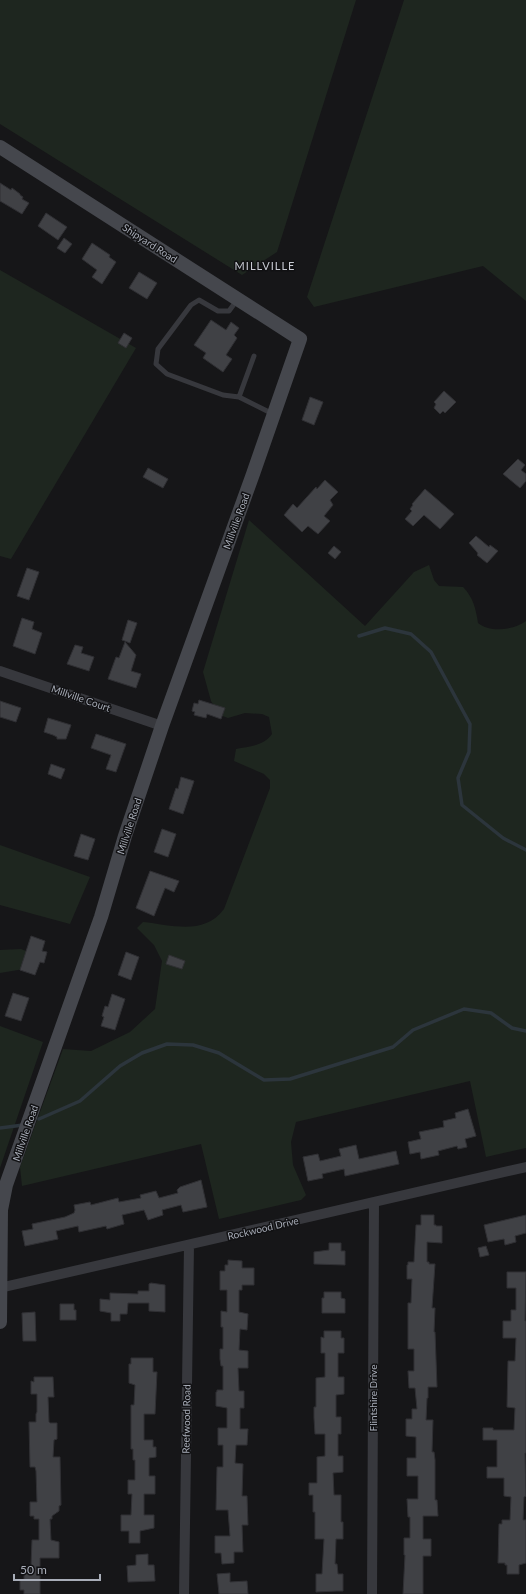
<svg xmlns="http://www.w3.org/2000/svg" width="526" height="1594" font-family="Lato,sans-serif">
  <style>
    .green { fill: #1e261f }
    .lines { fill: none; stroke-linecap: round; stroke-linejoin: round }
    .stream { stroke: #2c353c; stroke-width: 3.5 }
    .building { fill: #404145; stroke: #303034 }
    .lane { stroke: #37383d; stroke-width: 5 }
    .street { stroke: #37383d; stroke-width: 10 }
    .secondary { stroke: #45474d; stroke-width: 14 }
    .labels { text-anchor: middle; stroke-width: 3; stroke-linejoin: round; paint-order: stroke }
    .street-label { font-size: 10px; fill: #a8adb8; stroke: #111113 }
    .neighbourhood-label { font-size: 11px; letter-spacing: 1px; fill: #c9ccd4; stroke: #111113 }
  </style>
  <rect width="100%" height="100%" fill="#161618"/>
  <path class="green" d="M0,0H356L277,252L242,275L0,124Z
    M404,0H526V301L483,266L314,307L307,297Z
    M0,270L136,348L11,559L0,556Z
    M249,520L365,626L414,572L429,565L434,580L439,586L463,587C473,597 476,609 478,623C490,633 514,630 526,621V1148L486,1157L470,1081L296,1122L291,1142L293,1165L306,1195L301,1200L219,1219L201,1144L22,1186L20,1167L63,1049L91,1051L130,1032L155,1009L162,961L154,945L137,928L143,922C172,925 204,936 224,909L270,788V780L264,774L234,761L236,749C250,746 264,746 272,734L269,717L262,714L245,713L228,718L220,715L211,701L203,672Z
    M0,845L90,877L70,924L0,905Z
    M21,949L39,956L24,969L0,973V950Z
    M0,1026L43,1042L0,1168Z"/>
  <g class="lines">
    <path class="stream" d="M359,636L385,628L411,634L431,652L470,724L469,752L458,778L462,805L503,838L526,850
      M39,1119L80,1101L120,1066L142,1053L167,1044L193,1045L219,1053L264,1080L290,1079L393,1047L413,1030L464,1009L491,1013L512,1028L526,1031
      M0,1128L23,1125"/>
  </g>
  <path class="building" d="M0,183L11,190L12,188L20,194V195L23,197L22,199L29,203L22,214L0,201Z
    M46,213L67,227L58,240L38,226Z
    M64,238L72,244L65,253L57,248Z
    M92,243L110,255L109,257L116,262L102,284L92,277L97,270L82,259Z
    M139,272L157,283L147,299L129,288Z
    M211,320L226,330L231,322L239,328L234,335L237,338L226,355L232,359L223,372L203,358L206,353L194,345Z
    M124,333L132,338L126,348L118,343Z
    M444,391L456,402L445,413L443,411L440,414L434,408L436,404L434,402Z
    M310,397L323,402L314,425L302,420Z
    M518,459L525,465L521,470L526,474V481L520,488L503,474Z
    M148,468L168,479L163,488L143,477Z
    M325,480L338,492L330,500L333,505L324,516L330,521L318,534L308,526L302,532L284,515L293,504L297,508L316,487L317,489Z
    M425,489L454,514L440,529L424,515L413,526L405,519L412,511L410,509L413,505L412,504Z
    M476,536L489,547L490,545L498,551L487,563L477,555L478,554L477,552L469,543Z
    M334,546L341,552L335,559L328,553Z
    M27,568L39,572L29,600L17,596Z
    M22,618L34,622L32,629L42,633L35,654L13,646Z
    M128,620L137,623L130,643L122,640Z
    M125,642L136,655L131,671L141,674L136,688L108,679L116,657L119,658Z
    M75,645L83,647L81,653L94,657L89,671L67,664Z
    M199,700L225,708L221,719L207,714L206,718L194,715L195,712L192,711L194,703L198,704Z
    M0,701L21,708L16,722L0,717Z
    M48,718L71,725L66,739H57V737L53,735L44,732Z
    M96,734L126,744L116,772L106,769L111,755L91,748Z
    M51,764L65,769L61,779L48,774Z
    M181,777L194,781L183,814L169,809L176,788L178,789Z
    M162,829L176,834L168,857L154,852Z
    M81,834L95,839L88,860L74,856Z
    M150,871L179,881L174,892L165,888L154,916L136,908Z
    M31,936L45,941L42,951L47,952L44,963L40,962L35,975L20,970Z
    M126,952L139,957L131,980L118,975Z
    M169,955L185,961L182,969L166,964Z
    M13,993L29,998L21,1021L5,1016Z
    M112,994L125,999L115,1030L101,1026L104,1017L102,1016L105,1006L108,1007Z
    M468,1109L476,1136L465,1139L467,1147L458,1149L457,1146L438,1151L439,1155L421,1159L420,1152L410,1154L408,1142L421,1139L419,1132L444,1127L443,1121L456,1118L455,1113Z
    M356,1145L359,1159L396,1151L399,1164L345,1176L344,1169L322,1174L323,1178L308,1181L303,1157L318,1154L320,1161L341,1156L339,1149Z
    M201,1180L207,1207L183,1212L181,1205L162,1210L163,1215L148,1220L144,1210L122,1215L124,1224L107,1229L106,1226L79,1232L78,1226L56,1231L58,1239L25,1246L22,1231L33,1229L32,1224L65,1217L74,1213L75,1210L74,1205L90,1202L91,1205L118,1198L119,1202L141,1198L140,1195L156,1191L159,1198L178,1193L177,1190L180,1187Z
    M421,1215H434V1225H436V1226H442V1243L427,1242V1262H429V1264H435L432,1308H435L434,1332H435L437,1387H428V1398H427L426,1420H433L432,1452H434L435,1460V1500H437L438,1516H423V1539H431V1556H423V1594H403L405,1555H404V1538H410V1517H408L407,1499H418V1476H407V1458H416V1437L406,1436V1419H412V1409H417L415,1388H409L408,1371H414V1349H408V1303H411L412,1279H407V1265H408V1262H414L416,1225H421Z
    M526,1215V1233L515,1236L516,1242L505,1245L504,1239L488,1242L484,1225Z
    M329,1243H341V1251H345V1265L314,1264V1252L329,1250Z
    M486,1246L489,1255L480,1257L478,1248Z
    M228,1260L242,1261V1268H254V1285H242V1290H239V1312L248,1314L247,1330L240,1329L239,1350L248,1351V1368H238L239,1391H244V1408H240V1429H248L247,1445H236L235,1463L243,1464L242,1496H247L248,1525H242L243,1552H234V1563L222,1564L221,1553H215V1536H230L228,1510H216L217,1467H223V1445H218V1428H227V1408L216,1406V1392H217V1390H223V1366H221L220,1359V1349H223V1327H221V1311L227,1312V1290H220V1271H225V1265H228Z
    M507,1272H526L525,1321H526V1453H525L526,1496L524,1497L523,1520H526V1563L519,1565V1574H507V1565H505V1563H498L499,1524H502V1520H510L511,1497L504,1496V1478H487V1467H497V1440H483V1428H493V1430H514L515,1408L507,1407L508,1361H515L516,1338H503V1321H511V1310H516V1288H507Z
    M151,1283L165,1285V1312L149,1311V1303H128L127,1314H120V1321H111V1313L100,1311V1299L110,1300V1293L138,1294V1291H149V1284Z
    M324,1292H341V1298L345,1299V1313H322V1298H324Z
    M60,1304H74V1310H76V1320H60Z
    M35,1312L36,1341H23L22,1313Z
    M324,1331H341V1338H344V1353H338V1377H344V1394L336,1395V1417H341V1434H338V1456H343V1472L333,1473L334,1495H341V1522H343V1539H336L335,1564H337L338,1574H343V1591H337L316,1592V1574H322L324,1539H315V1512H313V1495H309V1483H317V1457L325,1456V1434H315L314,1418V1407H316V1378L325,1377V1353H321V1337L324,1338Z
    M131,1358H153V1372H157L155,1414H144V1440H153V1447H156V1457L149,1458V1476H155V1494H144V1515H154V1528L140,1531V1543H129V1531H121V1515H131L132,1494H128V1480H135V1460H133V1449H131V1405H134L135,1385L129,1383V1364H131Z
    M34,1377H53L54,1397H48L49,1422L50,1423H57V1439L54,1440L53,1457H60L61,1505L59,1506V1511L52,1516V1519H50L51,1540L59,1542V1558H40V1594H24V1590H20V1580H24V1566H31L32,1540H39V1519H34V1516H30V1502H37L36,1471L35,1467H30L29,1422H36V1414L37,1412V1394H31V1381L34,1382Z
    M148,1554V1565H154L155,1581L128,1582L127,1566L136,1565V1555Z
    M230,1573V1582L247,1581L248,1594H219L217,1574Z"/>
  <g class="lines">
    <path class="lane" d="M237,300L229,311H218L199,300L191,305L158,349L156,364L167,374L223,395L239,397L254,356
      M239,397L273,414"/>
    <path class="street" d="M0,671L162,726
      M0,1288L526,1167
      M184,1594L189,1245
      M372,1594L374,1203"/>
    <path class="secondary" d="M0,147L300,339L253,474L162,726L125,836L101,917L6,1185L1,1210L0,1322"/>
  </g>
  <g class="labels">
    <g class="street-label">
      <text transform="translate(150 243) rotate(33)" y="4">Shipyard Road</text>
      <text transform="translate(236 521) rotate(-70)" y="4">Millville Road</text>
      <text transform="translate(81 698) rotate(19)" y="4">Millville Court</text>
      <text transform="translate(129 826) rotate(-72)" y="4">Millville Road</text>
      <text transform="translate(25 1133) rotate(-71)" y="4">Millville Road</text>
      <text transform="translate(263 1228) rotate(-13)" y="4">Rockwood Drive</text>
      <text transform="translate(373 1398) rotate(-90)" y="4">Flintshire Drive</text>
      <text transform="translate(186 1419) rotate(-89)" y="4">Reefwood Road</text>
    </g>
    <g class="neighbourhood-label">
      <text x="265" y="270">MILLVILLE</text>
    </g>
  </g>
  <path d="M14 1574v6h86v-6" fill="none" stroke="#a8adb8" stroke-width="2"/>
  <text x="20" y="1574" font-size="12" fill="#a8adb8" stroke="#111113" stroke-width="3" paint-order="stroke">50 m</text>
</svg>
